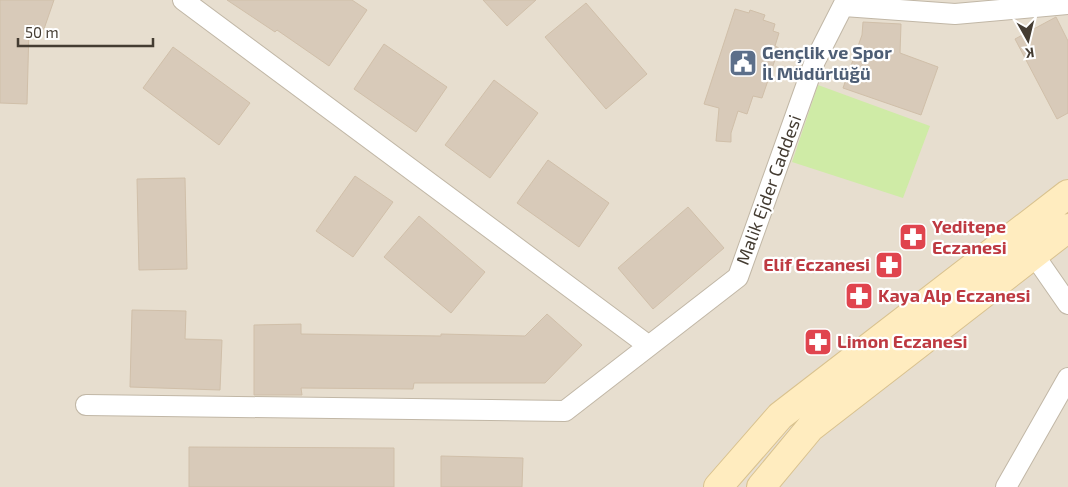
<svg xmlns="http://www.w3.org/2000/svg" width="1068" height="487" font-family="'Exo 2',sans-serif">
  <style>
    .residential { fill: #e7decf }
    .green { fill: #cfeba6 }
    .building { fill: #d8cab9; stroke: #d0bfa9 }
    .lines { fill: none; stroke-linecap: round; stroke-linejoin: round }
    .minor-casing { stroke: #c1b7a6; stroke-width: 22 }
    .secondary-casing { stroke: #d9c28f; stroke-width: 30 }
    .minor { stroke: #fff; stroke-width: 20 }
    .secondary { stroke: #ffecbf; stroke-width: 28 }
    .labels { text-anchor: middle; stroke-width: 4.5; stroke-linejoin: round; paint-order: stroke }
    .service-label { font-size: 18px; font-weight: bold; fill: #4e5e75; stroke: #fff; text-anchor: start }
    .street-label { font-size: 18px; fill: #443c32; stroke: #fff }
    .health-label { font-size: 18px; font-weight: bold; fill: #be3a42; stroke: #fff; text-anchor: start }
  </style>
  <rect width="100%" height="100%" fill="#f2ece1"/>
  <path class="residential" d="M0,0H1068V487H0Z"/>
  <path class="green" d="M818,85L930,126L903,198L792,162Z"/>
  <path class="building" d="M0,0H54L44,29L29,28L27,104L0,103Z
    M227,0H352L367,10L329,66L277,30L275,32Z
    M483,0H536L507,26Z
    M586,3L647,74L606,109L545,37Z
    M735,9L749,13L750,10L765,15L763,20L775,24L773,31L779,33L775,46L779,48L762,98L753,96L747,114L738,111L731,133V142L716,141L719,108L704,104Z
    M1056,17L1068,41V113L1057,119L1015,39Z
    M863,22L901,24L900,53L938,67L921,115L843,88L862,35Z
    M384,44L447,87L416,132L354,89Z
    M173,47L250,103L219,145L143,88Z
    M494,80L538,113L490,178L445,145Z
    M548,160L609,203L579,247L517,203Z
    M355,176L393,202L353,257L316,231Z
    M185,178L187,269L139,270L137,179Z
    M688,207L724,248L653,309L618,268Z
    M419,216L485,272L451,313L384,257Z
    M132,310L186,311L185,339L222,340L220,390L130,387Z
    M547,314L582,345L545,383H414L413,389L301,388L302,395H254V325L301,324V334L441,336V334L525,336Z
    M189,447L394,448V487H189Z
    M441,456L523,458L522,487H441Z"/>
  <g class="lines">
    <defs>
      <path id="minor" d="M183,0L649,346
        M844,6L955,14L1068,4
        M1034,255L1068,304
        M86,405L565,411L738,277L815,61L846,0
        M1006,487L1068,378"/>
      <path id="secondary" d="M718,487L780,416L1068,194
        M761,487L810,428L1068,228"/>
    </defs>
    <use href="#minor" class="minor-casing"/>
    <use href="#secondary" class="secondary-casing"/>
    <use href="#minor" class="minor"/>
    <use href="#secondary" class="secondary"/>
  </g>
  <defs>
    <symbol id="civic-square" viewBox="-11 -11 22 22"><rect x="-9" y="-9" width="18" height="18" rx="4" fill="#5c6f8a" stroke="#fff"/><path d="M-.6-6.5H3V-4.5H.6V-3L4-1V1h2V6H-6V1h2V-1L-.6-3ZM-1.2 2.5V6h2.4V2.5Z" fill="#fff"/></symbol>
    <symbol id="pharmacy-square" viewBox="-11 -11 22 22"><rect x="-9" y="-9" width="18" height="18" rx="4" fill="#e0444e" stroke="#fff"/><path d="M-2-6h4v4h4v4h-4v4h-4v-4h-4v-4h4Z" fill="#fff"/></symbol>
  </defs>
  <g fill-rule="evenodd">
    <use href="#civic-square" x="727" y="47" width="32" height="32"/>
    <use href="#pharmacy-square" x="897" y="221" width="32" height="32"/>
    <use href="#pharmacy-square" x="873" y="249" width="32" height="32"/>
    <use href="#pharmacy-square" x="843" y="280" width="32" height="32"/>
    <use href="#pharmacy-square" x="802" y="326" width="32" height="32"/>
  </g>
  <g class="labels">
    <g class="service-label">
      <text x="762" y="59">Gençlik ve Spor<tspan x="762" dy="21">İl Müdürlüğü</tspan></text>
    </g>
    <g class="street-label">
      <text transform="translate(769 190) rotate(-70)" y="6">Malik Ejder Caddesi</text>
    </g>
    <g class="health-label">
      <text x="932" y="233">Yeditepe<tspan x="932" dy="21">Eczanesi</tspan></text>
      <text x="870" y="271" text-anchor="end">Elif Eczanesi</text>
      <text x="878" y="302">Kaya Alp Eczanesi</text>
      <text x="837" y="348">Limon Eczanesi</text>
    </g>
  </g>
  <g transform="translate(1028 40) rotate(172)" stroke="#ffffff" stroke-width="4" paint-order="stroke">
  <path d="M0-4L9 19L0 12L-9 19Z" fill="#443c32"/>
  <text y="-8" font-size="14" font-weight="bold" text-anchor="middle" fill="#443c32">K</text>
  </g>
  <path d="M18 38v8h135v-8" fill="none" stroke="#443c32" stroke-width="2.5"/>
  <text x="25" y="38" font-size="15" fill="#443c32" stroke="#ffffff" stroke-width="4" paint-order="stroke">50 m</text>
</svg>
